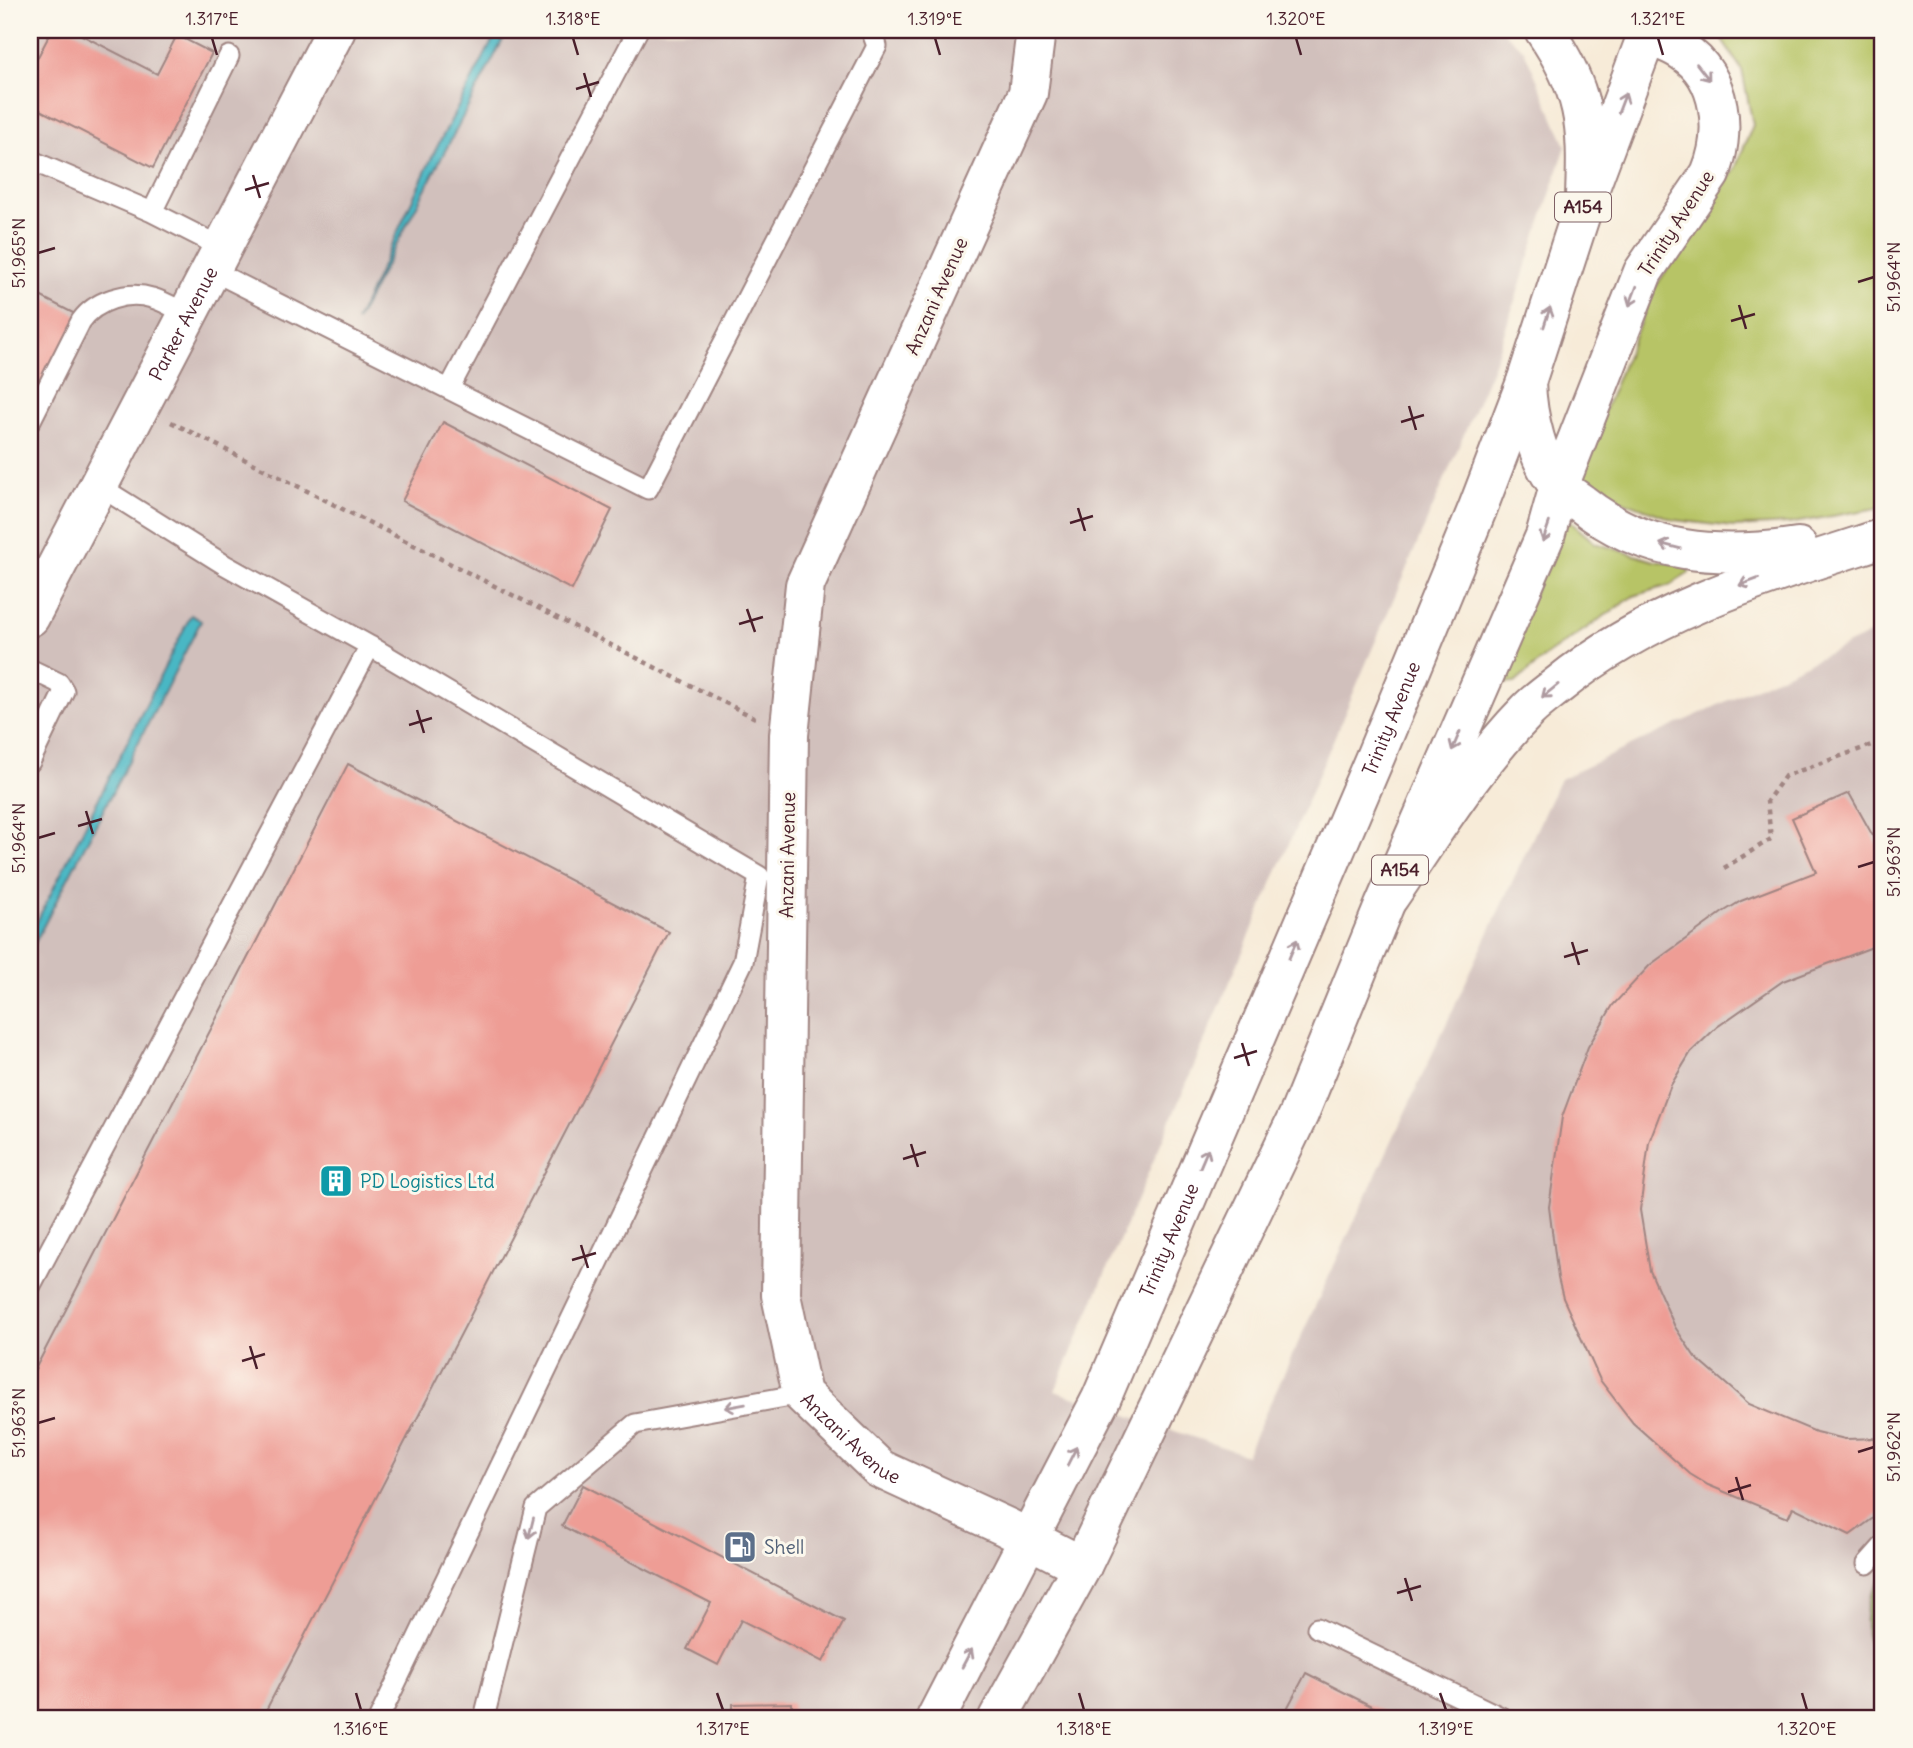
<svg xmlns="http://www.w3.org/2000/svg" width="1913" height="1748" font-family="Delius,sans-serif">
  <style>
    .industrial { fill: #d1c0bc }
    .green { fill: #b7c466; stroke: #807248; stroke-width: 2 }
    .forest { fill: #91aa5b; stroke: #6e6443; stroke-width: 2 }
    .water { fill: #4ab7c4; stroke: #4a6b78; stroke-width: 2 }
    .building { fill: #ee9d95 }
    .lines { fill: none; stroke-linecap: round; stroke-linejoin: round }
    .service-casing { stroke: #a08582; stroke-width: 23 }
    .minor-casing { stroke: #a08582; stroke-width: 42 }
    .primary-casing { stroke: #a08582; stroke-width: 42 }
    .trunk-casing { stroke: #a08582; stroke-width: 42 }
    .path { stroke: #a08582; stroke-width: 4.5; stroke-dasharray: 5 5; stroke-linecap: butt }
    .service { stroke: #fff; stroke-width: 19 }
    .minor { stroke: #fff; stroke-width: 38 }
    .primary { stroke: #fff; stroke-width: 38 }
    .trunk { stroke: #fff; stroke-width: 38 }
    .oneway { stroke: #ae9aa0 }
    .ticks { fill: none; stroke: #4a1f2b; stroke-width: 2.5 }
    .labels { text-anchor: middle; stroke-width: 6; stroke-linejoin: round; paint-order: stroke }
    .shield { fill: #fbf7ec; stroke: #7f6065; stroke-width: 2 }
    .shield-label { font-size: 18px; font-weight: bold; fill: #4a1f2b }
    .street-label { font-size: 19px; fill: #4a1f2b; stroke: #fbf7ec }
    .culture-label { font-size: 19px; fill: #0d838f; stroke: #fbf7ec; text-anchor: start }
    .service-label { font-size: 19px; fill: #4e5e75; stroke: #fbf7ec; text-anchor: start }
    .neatline { fill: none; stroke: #4a1f2b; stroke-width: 2.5 }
    .ticks-label { font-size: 18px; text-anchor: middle; fill: #4a1f2b }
  </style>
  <rect width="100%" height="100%" fill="#fbf7ec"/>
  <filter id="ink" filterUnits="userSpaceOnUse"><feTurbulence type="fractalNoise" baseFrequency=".0143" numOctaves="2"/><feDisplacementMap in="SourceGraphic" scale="14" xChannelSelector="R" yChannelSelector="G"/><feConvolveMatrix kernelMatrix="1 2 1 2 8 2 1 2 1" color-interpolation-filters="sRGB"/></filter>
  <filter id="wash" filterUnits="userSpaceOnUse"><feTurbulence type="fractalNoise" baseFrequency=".00686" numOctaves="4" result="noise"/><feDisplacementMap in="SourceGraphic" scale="28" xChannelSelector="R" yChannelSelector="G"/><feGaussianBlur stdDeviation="1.57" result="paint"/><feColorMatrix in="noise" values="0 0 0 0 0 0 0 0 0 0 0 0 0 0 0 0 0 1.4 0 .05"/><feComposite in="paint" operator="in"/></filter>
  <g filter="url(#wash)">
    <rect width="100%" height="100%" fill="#f7ebd8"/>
    <path class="industrial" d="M30,30H1501L1524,50L1566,146L1494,364L1055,1391L1246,1455L1560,779L1883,628V1718H30Z"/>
    <path class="green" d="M1715,30H1883V507L1788,524L1734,527L1674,520L1602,493L1579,472L1654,289L1735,169L1753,125L1742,70Z
      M1564,516L1595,543L1655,561L1687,565L1689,573L1670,585L1634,596L1547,655L1515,683L1498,684Z"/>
    <path class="forest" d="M1883,1576V1666C1859,1638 1861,1603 1883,1576Z"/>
    <path class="water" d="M498,30H508L356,322L434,153Z
      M191,615L201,621L30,952V935Z"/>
    <g id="blocks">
      <path class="building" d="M52,30H72L157,74L177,35L212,53L153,168L30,105V72Z
        M30,291L79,316L30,411Z
        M443,422L612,510L572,590L402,501Z
        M348,764L669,932L262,1718H30V1379Z
        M1849,793L1883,854V943L1783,981L1717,1027L1691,1052L1671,1085L1649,1142L1640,1210L1650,1271L1675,1327L1695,1357L1749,1404L1816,1432L1845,1439L1883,1438V1511L1850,1535L1793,1507L1788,1518L1708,1485L1690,1474L1633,1423L1600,1380L1563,1298L1558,1278L1549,1207L1562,1117L1588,1047L1613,1005L1650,965L1723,912L1741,901L1816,872L1792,818Z
        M583,1485L844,1621L823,1662L741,1620L718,1665L687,1649L711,1603L562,1526Z
        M1306,1673L1395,1718H1282Z
        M792,1703V1718H733V1704Z"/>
    </g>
  </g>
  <g filter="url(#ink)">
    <use href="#blocks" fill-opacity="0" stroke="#a08582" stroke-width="2"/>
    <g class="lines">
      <defs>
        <path id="service" d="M30,160L152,212
          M223,248L152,212L229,56
          M211,270L648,489L877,46L871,30
          M449,389L638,30
          M30,422L81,321C95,301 127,290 152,298C164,301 176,309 188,315
          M99,486L225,565L370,646L759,876L743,962L379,1718
          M30,669L59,683L64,691L30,762
          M30,1287L370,646
          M1867,1564L1883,1546
          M1317,1628L1503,1718
          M484,1718L536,1508L635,1424L802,1394"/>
        <g id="minor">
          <path id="s1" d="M1036,30L1028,93L805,585L789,735L781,1295L802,1394L880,1469L1006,1527L1082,1566"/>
          <path d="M1544,30C1585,90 1588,124 1585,195"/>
          <path id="s2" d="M30,617L336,30"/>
        </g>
        <g id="primary">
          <path id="s3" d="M936,1718L1101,1399L1376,755L1477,510L1526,382L1585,201L1647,35C1659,40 1672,44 1682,51C1723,76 1727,134 1710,174L1643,272L1559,486L1545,536L1384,906L1299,1114L1082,1566L998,1718"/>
        </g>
        <path id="trunk" d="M1647,35L1648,30
          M1526,382C1527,415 1537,462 1560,487C1566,493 1574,498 1581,503C1645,555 1720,559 1798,547
          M1389,897C1433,833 1474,765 1528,710C1537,701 1547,694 1557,686C1651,609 1769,575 1883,538"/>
      </defs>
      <use href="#service" class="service-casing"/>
      <use href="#minor" class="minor-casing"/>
      <use href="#primary" class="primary-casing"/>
      <use href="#trunk" class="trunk-casing"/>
      <path class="path" d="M171,422L757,719
        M1724,868L1771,839L1767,801L1785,776L1883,741"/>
      <use href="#service" class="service"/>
      <use href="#minor" class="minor"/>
      <use href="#primary" class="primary"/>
      <use href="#trunk" class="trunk"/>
    </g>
    <defs><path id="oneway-shaft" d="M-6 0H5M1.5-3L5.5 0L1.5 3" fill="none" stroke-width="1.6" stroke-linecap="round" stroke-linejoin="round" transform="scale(1.75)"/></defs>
    <g class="oneway">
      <use href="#oneway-shaft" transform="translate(1703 72) rotate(52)"/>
      <use href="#oneway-shaft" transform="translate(1622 103) rotate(-69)"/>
      <use href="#oneway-shaft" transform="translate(1633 296) rotate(111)"/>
      <use href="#oneway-shaft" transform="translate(1547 317) rotate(-72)"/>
      <use href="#oneway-shaft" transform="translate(1546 532) rotate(109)"/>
      <use href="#oneway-shaft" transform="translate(1670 546) rotate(-166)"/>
      <use href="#oneway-shaft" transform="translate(1749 582) rotate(160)"/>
      <use href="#oneway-shaft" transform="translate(1550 691) rotate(141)"/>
      <use href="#oneway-shaft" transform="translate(1456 741) rotate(113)"/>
      <use href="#oneway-shaft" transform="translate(1293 949) rotate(-67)"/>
      <use href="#oneway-shaft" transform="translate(1204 1158) rotate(-67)"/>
      <use href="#oneway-shaft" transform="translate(735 1406) rotate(170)"/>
      <use href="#oneway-shaft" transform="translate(1072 1456) rotate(-63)"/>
      <use href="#oneway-shaft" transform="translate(531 1528) rotate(104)"/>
      <use href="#oneway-shaft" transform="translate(967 1658) rotate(-62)"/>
    </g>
  </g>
  <path class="ticks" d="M212,38L217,55M573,38L578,55M935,38L940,55M1296,38L1301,55M1658,38L1663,55M584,73L591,97M576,89L599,82M253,175L260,198M245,190L269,183M38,253L55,248M1858,282L1874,277M1739,305L1746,329M1731,321L1755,314M1409,406L1416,430M1401,422L1424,415M1078,508L1085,531M1070,523L1093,516M747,609L755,632M739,624L763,617M417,710L424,733M409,725L432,718M86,811L93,834M78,826L102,819M38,838L55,833M1858,867L1874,862M1572,942L1579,965M1564,957L1588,950M1242,1043L1249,1066M1234,1058L1257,1051M911,1144L918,1167M903,1159L926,1152M581,1245L588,1268M572,1260L596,1253M250,1346L257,1369M242,1361L265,1354M38,1423L55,1418M1858,1452L1874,1447M1736,1477L1743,1500M1728,1492L1751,1485M1405,1578L1412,1601M1397,1593L1421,1586M356,1693L361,1710M717,1693L723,1710M1079,1693L1084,1710M1440,1693L1446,1710M1802,1693L1807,1710"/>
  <defs>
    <symbol id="building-square" viewBox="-11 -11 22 22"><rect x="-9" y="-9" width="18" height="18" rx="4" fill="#0f9aa8" stroke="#fbf7ec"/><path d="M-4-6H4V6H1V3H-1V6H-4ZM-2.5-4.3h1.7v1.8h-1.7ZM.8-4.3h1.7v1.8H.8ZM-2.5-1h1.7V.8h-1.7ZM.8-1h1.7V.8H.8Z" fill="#fff"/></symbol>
    <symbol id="fuel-square" viewBox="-11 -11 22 22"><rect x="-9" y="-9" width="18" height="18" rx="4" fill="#5c6f8a" stroke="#fbf7ec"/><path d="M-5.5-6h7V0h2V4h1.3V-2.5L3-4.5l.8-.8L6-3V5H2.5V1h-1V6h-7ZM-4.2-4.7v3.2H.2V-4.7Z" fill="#fff"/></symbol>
  </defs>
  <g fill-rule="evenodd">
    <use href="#building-square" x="317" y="1162" width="38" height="38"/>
    <use href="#fuel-square" x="721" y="1528" width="38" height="38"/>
  </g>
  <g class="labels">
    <g class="shield">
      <rect x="1555" y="192.5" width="56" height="29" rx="5"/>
      <rect x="1372" y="855.5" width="56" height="29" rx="5"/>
    </g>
    <g class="shield-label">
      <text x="1583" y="213">A154</text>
      <text x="1400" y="876">A154</text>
    </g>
    <g class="street-label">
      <text transform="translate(1676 223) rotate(-57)" y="7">Trinity Avenue</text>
      <text transform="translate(936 296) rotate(-66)" y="7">Anzani Avenue</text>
      <text dy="7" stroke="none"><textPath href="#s2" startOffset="331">Parker Avenue</textPath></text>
      <text dy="7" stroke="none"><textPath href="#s3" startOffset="1099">Trinity Avenue</textPath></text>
      <text transform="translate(787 855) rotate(-89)" y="7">Anzani Avenue</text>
      <text dy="7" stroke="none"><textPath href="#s3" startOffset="532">Trinity Avenue</textPath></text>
      <text dy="7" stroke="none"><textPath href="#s1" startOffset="1482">Anzani Avenue</textPath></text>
    </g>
    <g class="culture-label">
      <text x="360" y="1188">PD Logistics Ltd</text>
    </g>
    <g class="service-label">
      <text x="764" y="1554">Shell</text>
    </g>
  </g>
  <rect width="1913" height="1748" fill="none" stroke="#fbf7ec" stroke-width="77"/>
  <rect x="38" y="38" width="1836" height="1672" class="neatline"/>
  <g class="ticks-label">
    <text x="212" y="25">1.317°E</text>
    <text x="573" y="25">1.318°E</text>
    <text x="935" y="25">1.319°E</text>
    <text x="1296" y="25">1.320°E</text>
    <text x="1658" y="25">1.321°E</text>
    <text transform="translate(19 253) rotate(-90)" y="6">51.965°N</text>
    <text transform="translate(1894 277) rotate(-90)" y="6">51.964°N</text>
    <text transform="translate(19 838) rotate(-90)" y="6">51.964°N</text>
    <text transform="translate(1894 862) rotate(-90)" y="6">51.963°N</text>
    <text transform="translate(19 1423) rotate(-90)" y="6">51.963°N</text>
    <text transform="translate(1894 1447) rotate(-90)" y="6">51.962°N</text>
    <text x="361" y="1735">1.316°E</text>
    <text x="723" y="1735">1.317°E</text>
    <text x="1084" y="1735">1.318°E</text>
    <text x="1446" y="1735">1.319°E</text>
    <text x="1807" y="1735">1.320°E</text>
  </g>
</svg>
